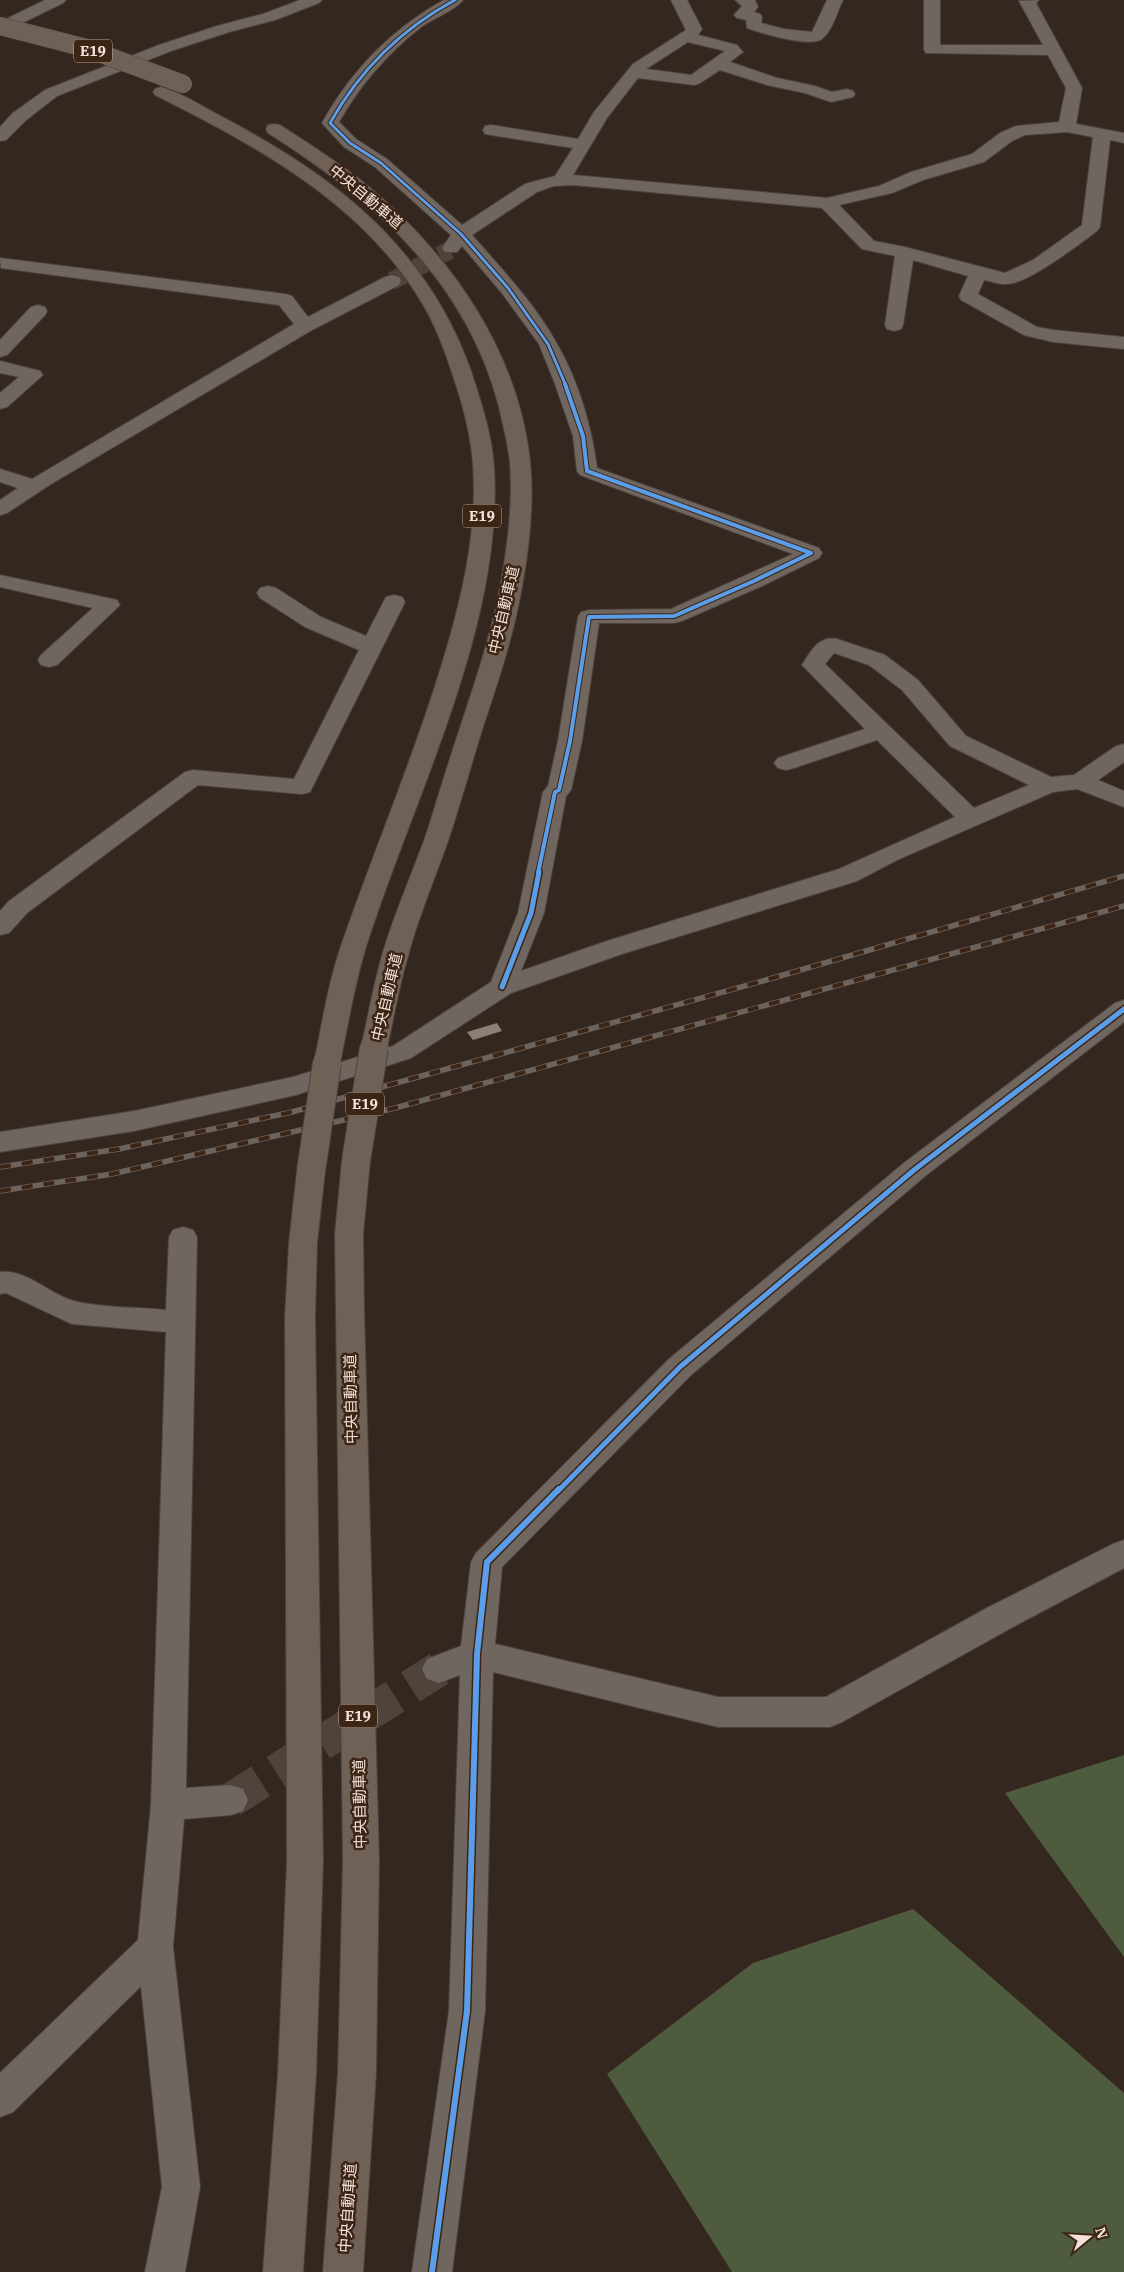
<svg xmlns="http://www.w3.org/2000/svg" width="1124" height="2272" font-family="'IBM Plex Serif','Noto Sans JP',serif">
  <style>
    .forest { fill: #4e5b3d }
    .building { fill: #8d7f77 }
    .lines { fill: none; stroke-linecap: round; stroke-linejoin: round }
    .minor-tunnel-far1 { stroke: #50433b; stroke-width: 18; stroke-dasharray: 18 9; stroke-linecap: butt }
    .minor-tunnel { stroke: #50433b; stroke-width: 35; stroke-dasharray: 35 18; stroke-linecap: butt }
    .minor-casing { stroke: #4e433c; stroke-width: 2 }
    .highway-casing { stroke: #4e433c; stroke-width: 2 }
    .minor { fill: #706660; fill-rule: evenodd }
    .highway { fill: #706157; fill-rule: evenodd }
    .rail-casing { stroke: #6d635d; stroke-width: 5.5 }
    .rail { stroke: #3d2516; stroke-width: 4; stroke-dasharray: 11; stroke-linecap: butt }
    .highway-bridge-far1-casing { stroke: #4e433c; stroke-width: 19; stroke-linecap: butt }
    .highway-bridge-casing { stroke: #4e433c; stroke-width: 30; stroke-linecap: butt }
    .highway-bridge-far1 { stroke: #706157; stroke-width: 18 }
    .highway-bridge { stroke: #706157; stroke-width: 28 }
    .cycleway-far3-casing { stroke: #3d2516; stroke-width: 5 }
    .cycleway-far2-casing { stroke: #3d2516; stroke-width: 6 }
    .cycleway-far1-casing { stroke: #3d2516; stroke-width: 8 }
    .cycleway-casing { stroke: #3d2516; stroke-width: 9 }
    .cycleway-far3 { stroke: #5a9eea; stroke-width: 3 }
    .cycleway-far2 { stroke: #5a9eea; stroke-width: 4 }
    .cycleway-far1 { stroke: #5a9eea; stroke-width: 5 }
    .cycleway { stroke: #5a9eea; stroke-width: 6 }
    .labels { text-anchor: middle; stroke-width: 5; stroke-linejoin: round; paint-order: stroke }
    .shield { fill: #3d2516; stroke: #bca99e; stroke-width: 1 }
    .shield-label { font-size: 14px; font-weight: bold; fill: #f2e2d9 }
    .street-label { font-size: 15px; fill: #f2e2d9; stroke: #3d2516 }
  </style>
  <rect width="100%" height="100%" fill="#34271f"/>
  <path class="forest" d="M1124,1755V1957L1005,1793Z
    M913,1909L1124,2093V2272H732L607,2074L753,1963Z"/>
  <path class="building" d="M497,1023L502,1031L473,1040L467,1032Z"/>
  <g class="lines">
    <path class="minor-tunnel-far1" d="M392,281L450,250"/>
    <path class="minor-tunnel" d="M231,1800L439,1669"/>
    <defs>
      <path id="minor" d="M45,0H66L63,3L0,34V22Z
        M300,0H322L319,3L275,20L229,32L171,51L57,96L25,121L6,140L0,141V127L13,113L45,90L159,45L217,26L263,14Z
        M444,0H463C456,10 432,19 421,27C387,54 360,85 339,122L356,139L387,159L462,225L525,184L555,176L573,148L491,135L485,134L483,130L485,126L491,125L578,139L594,112L633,64L686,30L671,0H687L702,29L698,35L737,45L743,52L730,62L777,78L815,86L832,92L847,89L853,91L855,94L853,97L831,102L805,93L767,85L720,70L700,83L694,85L638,78L607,118L573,175L827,198L879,186L911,172L972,154L1000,133L1016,126L1059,122L1066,88L1048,55L926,53L924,50V0H940V45H1043L1019,1L1039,0L1036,3L1082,88L1076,124L1124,133V143L1110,140L1100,227L1097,231C1079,244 1028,284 1007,284C1000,285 991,281 984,280L978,294L1037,327L1053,330L1124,337V349L1053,342L1024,335L961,300L959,296L968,276L913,260L903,325L901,329L894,331L887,329L885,325L895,256L862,249L822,208L574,185L554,186L537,192L472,235C501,268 536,305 557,344C578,380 592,427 597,468L819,548L822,553L819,558L762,586L682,621L674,623H599L582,741L571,790L566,796L544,913L521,971L604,942L839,869L955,817L877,740L794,768L786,770L778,768L774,763L778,758L865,729L802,665C811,651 819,635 837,639L885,655L918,680L966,736L1051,777L1074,775L1116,746L1124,744V762L1098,780L1124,791V807L1077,789L1053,792L897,860L857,881L622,954L511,993L411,1058L296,1095L134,1131L0,1152V1132L134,1111L293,1077L393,1046L491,982L518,913L543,792L548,786L558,741L578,617L581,612L589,610L671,609L793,554L580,475L577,471L573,436L555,384L539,344L501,292L462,246L457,252H445L442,248L451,235L375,167L344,147L322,123C351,71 391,29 444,0ZM688,42L725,51L691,75L646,69ZM1067,132L1093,137L1082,225L1033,260L1005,273L905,247L874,241L839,205L892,193L923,180L984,162L1012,141L1025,135ZM834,653L869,665L902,690L950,746L1029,785L974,808L825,664Z
        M735,0H755L758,7L754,12L760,14L762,17L761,23L784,29L812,32L827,0H843C837,12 833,29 823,38C812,49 761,33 747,28L746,20L737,18L734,15L742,6Z
        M0,258L285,294L292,296L308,317L385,277L392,275L399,277L401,281L399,285L312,330L51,484L7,513L0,515V500L18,488L0,482V469L32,479L294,324L279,305L1,268Z
        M38,305L45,307L47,311L45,315L7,355L0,357V340L31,307Z
        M0,361L40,371L43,375L7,407L0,409V393L19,377L0,373Z
        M0,575L117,600L120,605L57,665L49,667L41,665L38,660L41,655L93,608L0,587Z
        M268,586L276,588L321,617L366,636L386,597L394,595L402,597L405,602L310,792L302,794L198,785L27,913L9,933L0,935V911L9,901L185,772L193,770L294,779L359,650L305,627L260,598L257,593L260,588Z
        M1124,1000V1022L924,1177L691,1375L502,1567L495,1644L718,1697H826L987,1608L1113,1544L1124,1540V1568L1011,1628L842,1722L830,1727H718L493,1672L485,2011L452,2272H412L449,2011L460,1675L439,1683L427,1679L422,1669L427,1659L461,1646L471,1562L476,1553L669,1359L904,1163L1115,1003Z
        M183,1227L193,1230L197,1237L186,1788L231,1785L243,1789L248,1800L243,1811L231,1815L184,1819L173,1947L200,2187L185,2272H145L162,2187L141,1986L13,2112L0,2117V2073L138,1940L151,1805L166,1332L72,1324L6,1293L0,1294V1272C29,1269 51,1297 78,1302C106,1308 138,1307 166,1310L169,1237L173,1230Z"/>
      <path id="highway" d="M161,87C179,92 197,103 213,112C266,140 318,170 362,210C412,255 449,308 471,371C481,402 492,434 494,467C504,627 412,800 365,950C354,987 348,1025 340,1063L336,1069L327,1072L318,1069L314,1063C322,1024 328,984 341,946C373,853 412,762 441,667C461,602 478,533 473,465C471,435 463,405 453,376C445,351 436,326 422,303C363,203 255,145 155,95L153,92L155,89Z
        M274,124L280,125C308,143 336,161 362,181C448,251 518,349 530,461C534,501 530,542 523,581C515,631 499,679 483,727C472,762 462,798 451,832C437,874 419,914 408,956C399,986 394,1017 387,1048L383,1054L374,1057L365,1054L361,1048C368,1016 374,983 383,952C395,912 412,874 426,835C437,801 447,766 459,731C475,682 492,633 501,582C508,543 513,502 510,463C508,444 503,425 499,407C466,280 374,200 268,133L266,129L268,125Z
        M356,1151L366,1154L370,1161L363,1234L364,1310L379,1860L376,2073L363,2272H323L338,2073L343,1860L335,1234L342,1161L346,1154Z
        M311,1161L321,1164L325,1171L317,1243L315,1317L323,1861L316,2074L303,2272H263L278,2074L287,1861L285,1317L289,1243L297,1171L301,1164Z"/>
    </defs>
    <use href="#minor" class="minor-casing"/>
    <use href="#highway" class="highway-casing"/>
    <use href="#minor" class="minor"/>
    <use href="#highway" class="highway"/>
    <defs>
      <path id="rail" d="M0,1167L119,1149L292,1112L766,980L1124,876
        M0,1191L112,1174L395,1108L1124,906"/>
    </defs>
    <use href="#rail" class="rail-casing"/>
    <use href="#rail" class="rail"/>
    <defs>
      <path id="highway-bridge-far1" d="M0,26L86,48L183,84"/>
      <path id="highway-bridge" d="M356,1161L374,1048
        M311,1171L327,1063"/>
    </defs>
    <use href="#highway-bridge-far1" class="highway-bridge-far1-casing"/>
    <use href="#highway-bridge" class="highway-bridge-casing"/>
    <use href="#highway-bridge-far1" class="highway-bridge-far1"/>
    <use href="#highway-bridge" class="highway-bridge"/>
    <defs>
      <path id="cycleway-far3" d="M455,0C401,29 360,70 330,123L350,143L381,163L461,234L508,288L548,344L566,386"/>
      <path id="cycleway-far2" d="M538,873L555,792L559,790L570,741L589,617L674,616L754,581L811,553L587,471L583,436L565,384"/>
      <path id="cycleway-far1" d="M502,987L531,913L539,872
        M558,1491L680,1367L914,1170L1124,1009"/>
      <path id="cycleway" d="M432,2272L467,2011L477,1654L487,1562L559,1489"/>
    </defs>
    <use href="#cycleway-far3" class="cycleway-far3-casing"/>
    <use href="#cycleway-far2" class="cycleway-far2-casing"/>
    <use href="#cycleway-far1" class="cycleway-far1-casing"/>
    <use href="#cycleway" class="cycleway-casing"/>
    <use href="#cycleway-far3" class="cycleway-far3"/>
    <use href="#cycleway-far2" class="cycleway-far2"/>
    <use href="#cycleway-far1" class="cycleway-far1"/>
    <use href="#cycleway" class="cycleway"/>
  </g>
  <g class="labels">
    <g class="shield">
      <rect x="74" y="39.5" width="38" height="23" rx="4"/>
      <rect x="463" y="504.5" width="38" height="23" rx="4"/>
      <rect x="346" y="1092.5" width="38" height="23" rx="4"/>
      <rect x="339" y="1704.5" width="38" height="23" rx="4"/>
    </g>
    <g class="shield-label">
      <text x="93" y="56">E19</text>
      <text x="482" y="521">E19</text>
      <text x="365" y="1109">E19</text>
      <text x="358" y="1721">E19</text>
    </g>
    <g class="street-label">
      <text transform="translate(366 197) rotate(40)" y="5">中央自動車道</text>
      <text transform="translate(504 610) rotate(-77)" y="5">中央自動車道</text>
      <text transform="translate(387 997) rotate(-77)" y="5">中央自動車道</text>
      <text transform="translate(351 1399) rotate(-91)" y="5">中央自動車道</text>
      <text transform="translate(360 1804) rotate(-91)" y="5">中央自動車道</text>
      <text transform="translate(348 2208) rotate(-86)" y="5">中央自動車道</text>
    </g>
  </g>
  <g transform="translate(1089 2237) rotate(72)" stroke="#3d2516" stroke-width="4" paint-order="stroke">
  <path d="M0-4L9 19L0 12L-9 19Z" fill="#f2e2d9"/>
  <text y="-8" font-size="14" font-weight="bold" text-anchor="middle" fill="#f2e2d9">N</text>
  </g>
</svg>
